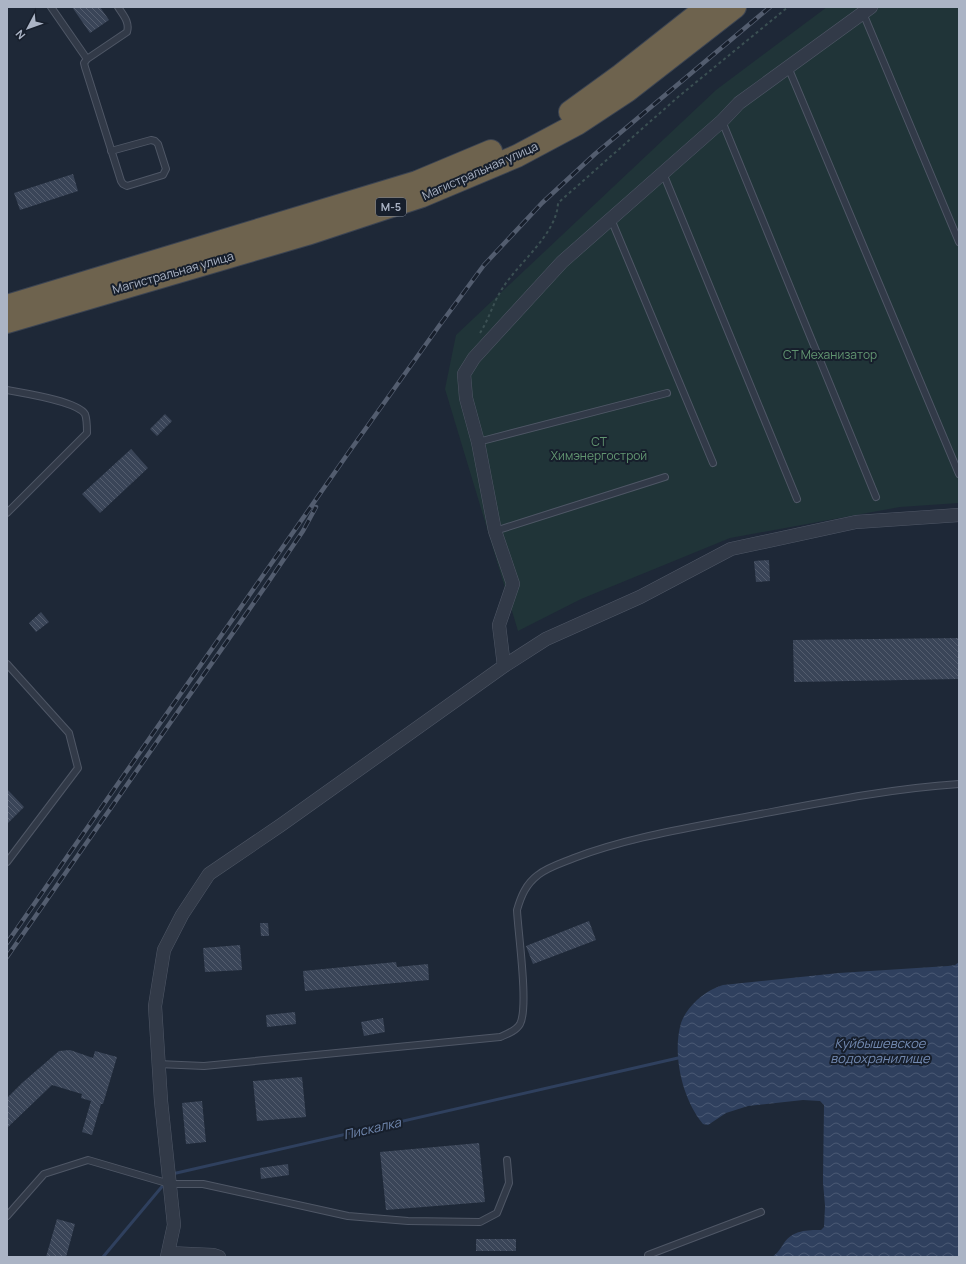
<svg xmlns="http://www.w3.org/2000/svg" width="966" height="1264" font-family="Manrope,sans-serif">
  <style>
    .green { fill: #203438 }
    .water { fill: url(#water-waves) }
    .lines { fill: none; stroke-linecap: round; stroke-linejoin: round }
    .stream { stroke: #2f405e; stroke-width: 3 }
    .building { fill: url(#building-back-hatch) }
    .lane-casing { stroke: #4f5766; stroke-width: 8 }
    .street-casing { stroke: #4f5766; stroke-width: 14 }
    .highway-casing { stroke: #3c4452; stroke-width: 24 }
    .path { stroke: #3b5053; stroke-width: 2; stroke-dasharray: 3 3; stroke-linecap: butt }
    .lane { stroke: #323a48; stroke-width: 6 }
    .street { stroke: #323a48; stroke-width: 13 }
    .highway { stroke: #6e634e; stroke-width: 22 }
    .rail-casing { stroke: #535d6f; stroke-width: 4.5 }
    .rail { stroke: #171f2c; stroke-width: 3; stroke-dasharray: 9; stroke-linecap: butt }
    .labels { text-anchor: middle; stroke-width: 4; stroke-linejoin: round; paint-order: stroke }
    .shield { fill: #171f2c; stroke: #7f8797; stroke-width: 1 }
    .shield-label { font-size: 11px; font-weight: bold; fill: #abb4c5 }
    .street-label { font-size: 12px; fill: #abb4c5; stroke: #171f2c }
    .park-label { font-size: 12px; fill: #629671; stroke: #171f2c }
    .water-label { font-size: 13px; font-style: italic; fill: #7289b0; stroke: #171f2c }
  </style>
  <defs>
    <pattern id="water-waves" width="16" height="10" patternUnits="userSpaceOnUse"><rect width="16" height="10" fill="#2f405e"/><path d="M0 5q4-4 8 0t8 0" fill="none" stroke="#4a5974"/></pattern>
    <pattern id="building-back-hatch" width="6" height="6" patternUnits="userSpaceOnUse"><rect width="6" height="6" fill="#3a4558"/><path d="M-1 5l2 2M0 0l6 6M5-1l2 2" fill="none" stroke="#545d6e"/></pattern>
  </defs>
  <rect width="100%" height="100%" fill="#1e2837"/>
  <path class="green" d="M827,7H959V503L900,507L730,538L581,599L518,631L445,389L456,335L716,90Z"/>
  <path class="water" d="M959,962V1257H772C778,1253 780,1249 784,1243C793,1230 807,1230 821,1230L824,1227L825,1206L823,1182L824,1105L820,1101L803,1100L748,1106L726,1113L708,1125L703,1124C682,1099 672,1054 681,1023C684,1014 690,1007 697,1000C705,993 713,988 723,985L839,973L948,966L955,965Z"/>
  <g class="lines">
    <path class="stream" d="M172,1174L678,1058
      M103,1257L165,1183"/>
  </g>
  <path class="building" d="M72,7H100L109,20L90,33Z
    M73,174L78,191L20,210L14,193Z
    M165,414L172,421L157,436L150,429Z
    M131,449L148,468L100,513L82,494Z
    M769,560L770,581L756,582L754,561Z
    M41,612L49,622L36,632L29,623Z
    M959,638V679L794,682L793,640Z
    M7,789L24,807L7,824Z
    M589,921L596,940L533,964L526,946Z
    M260,923H268L269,936H261Z
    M240,945L242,970L205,972L203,948Z
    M396,962L397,967L428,964L429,980L305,991L303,971Z
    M295,1012L296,1024L267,1027L266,1015Z
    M383,1018L385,1032L364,1036L361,1022Z
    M70,1050L93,1058L95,1051L117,1057L103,1104H101L92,1135L82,1132L91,1101L81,1098L82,1094L52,1085L7,1128V1098L22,1083L59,1051Z
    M302,1077L306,1117L257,1121L253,1081Z
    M202,1101L206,1142L186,1144L182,1103Z
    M479,1143L485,1202L386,1210L380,1152Z
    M288,1164L289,1175L261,1179L260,1168Z
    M57,1219L75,1224L66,1257H46Z
    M476,1239H516V1251H476Z"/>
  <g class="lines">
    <defs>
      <path id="lane" d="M51,7L87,59
        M863,13L959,242
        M788,67L959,474
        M722,121L876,497
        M111,151L151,140L155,141L158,144L166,169L163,175L127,186L123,184L121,181L85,67L84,63L87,59L127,32C130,22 123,15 118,7
        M663,173L797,499
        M611,219L713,463
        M7,390C23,393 77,401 85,414C87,419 87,427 87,433L7,513
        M478,442L667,393
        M495,531L665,477
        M7,664L69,733L78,768L7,862
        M158,1064L204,1066L500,1037C507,1034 516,1031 520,1024C529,1007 518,933 517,910C521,896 526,884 538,875C548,867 562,863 574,858C624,839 677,830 729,820C805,806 882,789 959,784
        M7,1216L44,1174L88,1160L170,1184H203L348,1216L408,1221L480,1222L497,1213L509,1183L507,1160
        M648,1257V1255L761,1212"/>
      <path id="street" d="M504,666L499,625L513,584L495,531L478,442L466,398L464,374L474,358L562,262L722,121L739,103L871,7
        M168,1253L213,1255L219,1257
        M167,1257L174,1225L161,1101L155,1006L164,950L182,915L209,874L281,825L504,666L546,639L640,597L731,549L856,522L959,515"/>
      <path id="highway" d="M570,112L621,75L707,7
        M7,306L417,182L491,151
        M7,322L307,234L422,196L517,156L577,124L627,91L735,7"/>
    </defs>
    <use href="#lane" class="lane-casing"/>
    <use href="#street" class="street-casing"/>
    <use href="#highway" class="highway-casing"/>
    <path class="path" d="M480,333C489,319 493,303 502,289C518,263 557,234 558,203L678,97L788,7"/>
    <use href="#lane" class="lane"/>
    <use href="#street" class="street"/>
    <use href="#highway" class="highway"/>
    <defs>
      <path id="rail" d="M7,943L349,452L439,326L484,265L542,203L595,154L770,7
        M7,957L267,584L303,531L316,507"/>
    </defs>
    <use href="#rail" class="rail-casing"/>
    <use href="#rail" class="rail"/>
  </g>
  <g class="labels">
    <rect class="shield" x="376" y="198" width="30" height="18" rx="3"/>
    <g class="shield-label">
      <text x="391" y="211">М-5</text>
    </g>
    <g class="street-label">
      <text transform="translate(480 171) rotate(-24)" y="4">Магистральная улица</text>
      <text transform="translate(173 273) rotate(-16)" y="4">Магистральная улица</text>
    </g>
    <g class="park-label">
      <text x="830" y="359">СТ Механизатор</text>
      <text x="599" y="446">СТ<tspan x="599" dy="14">Химэнергострой</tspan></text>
    </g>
    <g class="water-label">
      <text x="880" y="1048">Куйбышевское<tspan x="880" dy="15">водохранилище</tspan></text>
      <text transform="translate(372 1128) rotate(-13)" y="5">Пискалка</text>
    </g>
  </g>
  <rect width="966" height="1264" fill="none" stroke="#abb4c5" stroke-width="16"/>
  <g transform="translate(28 28) rotate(229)" stroke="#171f2c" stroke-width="3" paint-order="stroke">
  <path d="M0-3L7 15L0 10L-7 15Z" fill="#abb4c5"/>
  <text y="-6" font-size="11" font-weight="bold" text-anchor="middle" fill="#abb4c5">N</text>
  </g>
</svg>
